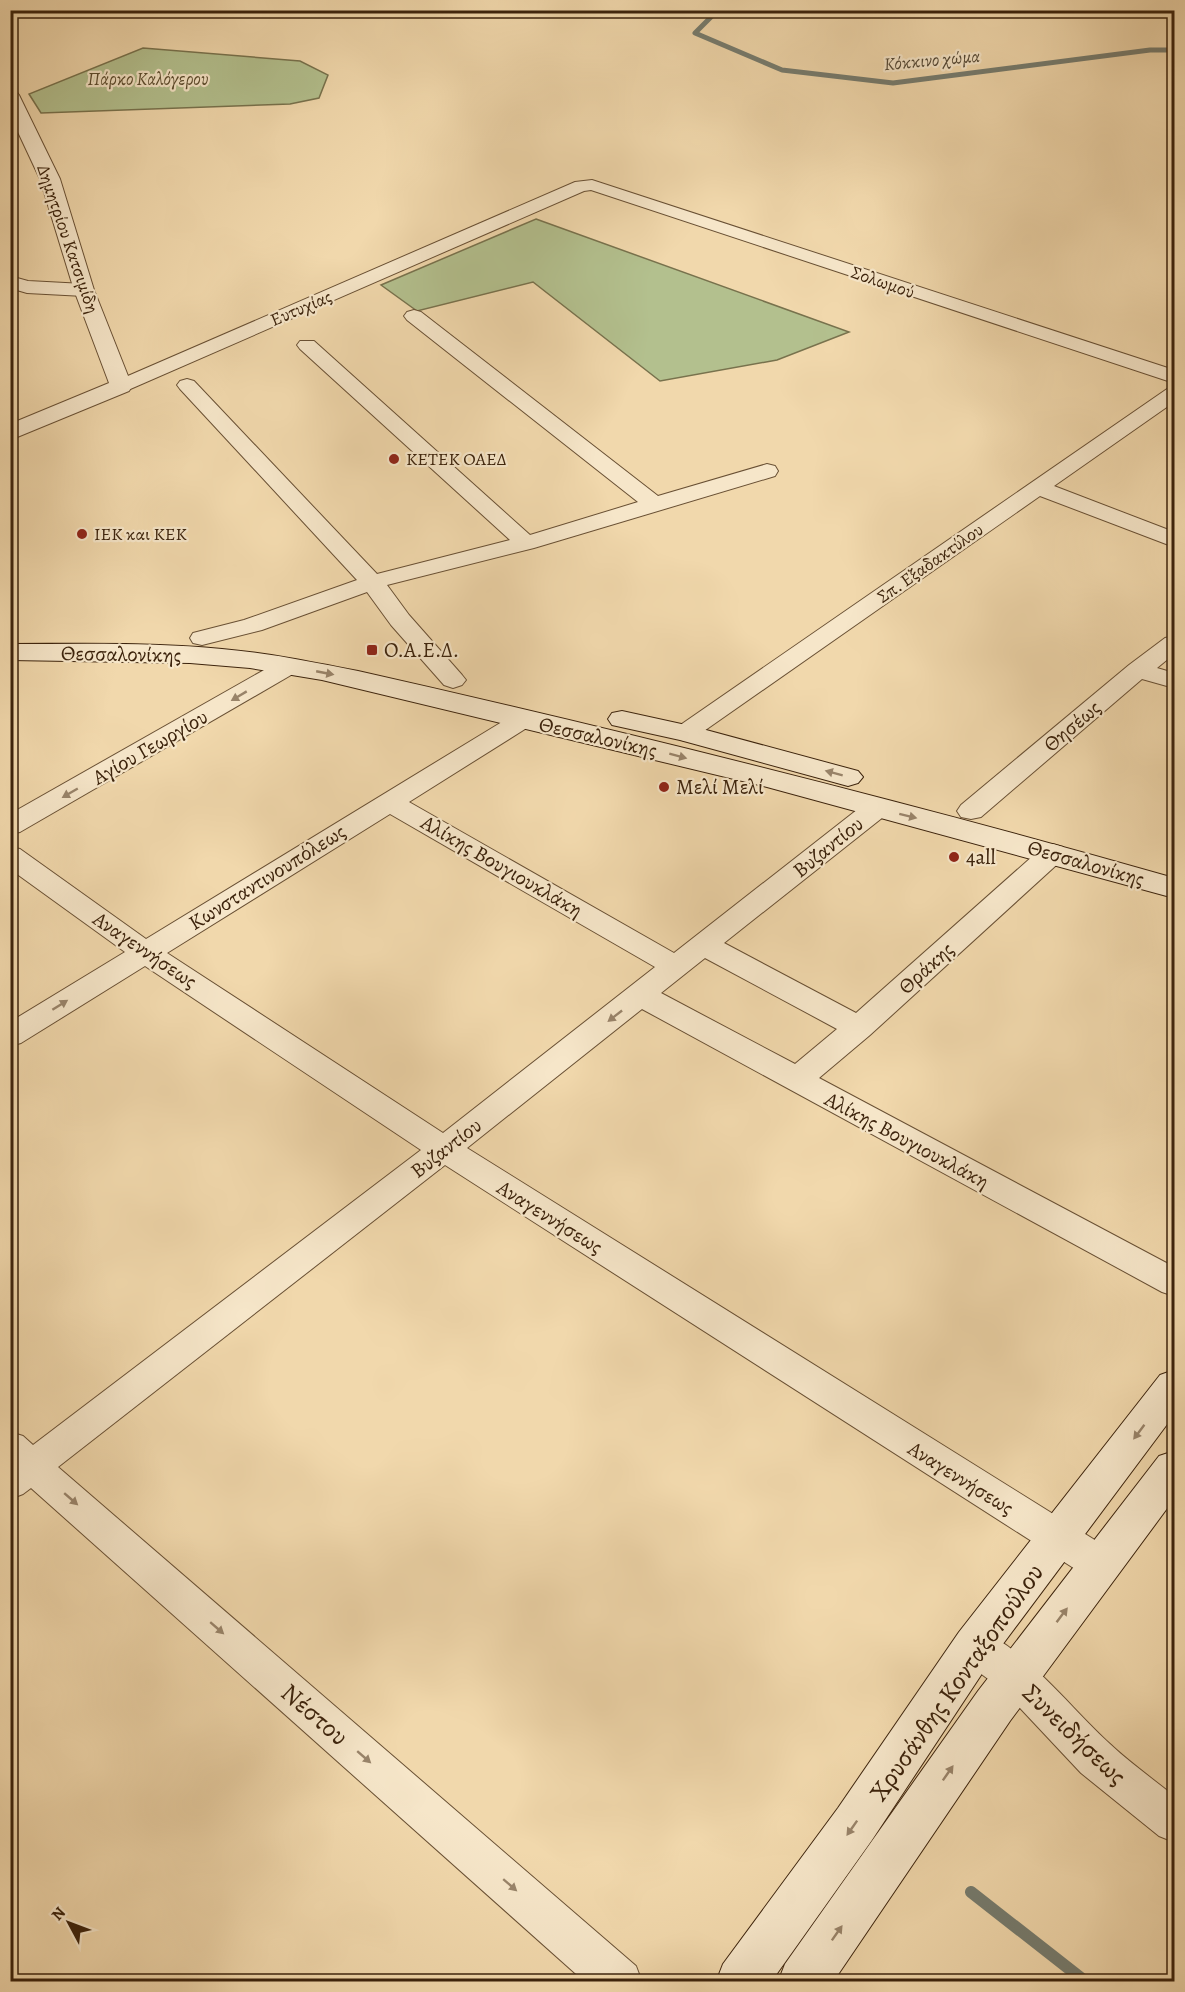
<svg xmlns="http://www.w3.org/2000/svg" width="1185" height="1992" viewBox="0 0 1185 1992" font-family="Alegreya,serif">
  <style>
    .green { fill: #b3c08e; stroke: #78724d; stroke-width: 1.5 }
    .lines { fill: none; stroke-linecap: round; stroke-linejoin: round }
    .stream-far1 { stroke: #767c6f; stroke-width: 5 }
    .stream { stroke: #767c6f; stroke-width: 12 }
    .minor-casing { stroke: #695034; stroke-width: 2 }
    .tertiary-casing { stroke: #695034; stroke-width: 2 }
    .secondary-casing { stroke: #3c230c; stroke-width: 2 }
    .minor { fill: #f6e6c9; fill-rule: evenodd }
    .tertiary { fill: #f6e6c9; fill-rule: evenodd }
    .secondary { fill: #f6e6c9; fill-rule: evenodd }
    .oneway { fill: #99846a }
    .poi-dot { fill: #8f2418; stroke: #f6e6c9; stroke-width: 2 }
    .labels { text-anchor: middle; stroke-width: 4.5; stroke-linejoin: round; paint-order: stroke }
    .far-water-label { font-size: 18px; font-style: italic; fill: #544835; stroke: #f6e6c9 }
    .far-park-label { font-size: 18px; font-style: italic; fill: #5a4a2c; stroke: #f6e6c9 }
    .far-street-label { font-size: 18px; fill: #3c230c; stroke: #f6e6c9 }
    .far-poi-label { font-size: 18px; fill: #3c230c; stroke: #f6e6c9; text-anchor: start }
    .poi-label { font-size: 21px; fill: #3c230c; stroke: #f6e6c9; text-anchor: start }
    .street-label { font-size: 21px; fill: #3c230c; stroke: #f6e6c9 }
    .near-street-label { font-size: 26px; fill: #3c230c; stroke: #f6e6c9 }
  </style>
  <rect width="100%" height="100%" fill="#f1d8ac"/>
  <filter id="stains"><feTurbulence type="fractalNoise" baseFrequency=".00333" numOctaves="4"/><feColorMatrix values="0 0 0 0 .2 0 0 0 0 .09 0 0 0 0 .02 0 0 0 .5 -.17"/></filter>
  <radialGradient id="worn" r=".72"><stop offset=".6" stop-color="#630" stop-opacity="0"/><stop offset="1" stop-color="#630" stop-opacity=".3"/></radialGradient>
  <!-- green -->
  <g class="green">
    <path d="M 143,48 L 300,61 L 328,75 L 319,98 L 290,104 L 41,113 L 29,94 Z"/>
    <path d="M 536,219 L 849,332 L 777,360 L 660,381 L 533,282 L 417,311 L 381,285 Z"/>
  </g>
  <g class="lines">
    <!-- stream-far1 -->
    <path class="stream-far1" d="M 718,10 L 695,33 L 782,70 L 893,83 L 1150,50 L 1174,50"/>
    <!-- stream -->
    <path class="stream" d="M 971,1892 L 1086,1982"/>
    <defs>
      <g id="minor">
        <path d="M 592,180 L 1174,370 L 1174,383 L 591,190 L 584,191 L 128,390 L 121,392 L 114,390 L 111,386 L 114,382 L 575,182 Z"/>
        <path d="M 10,276 L 28,281 L 84,284 L 91,286 L 94,290 L 91,294 L 84,296 L 27,293 L 10,288 Z"/>
        <path d="M 414,310 L 421,312 L 658,496 L 767,464 L 775,466 L 778,471 L 775,476 L 534,548 L 387,585 L 409,615 L 462,675 L 466,680 L 462,685 L 453,688 L 444,685 L 391,625 L 367,592 L 262,630 L 202,645 L 193,643 L 190,638 L 193,633 L 244,620 L 357,580 L 180,389 L 177,385 L 180,381 L 187,379 L 194,381 L 377,574 L 510,540 L 300,349 L 297,345 L 300,341 L 314,341 L 530,535 L 638,502 L 407,320 L 404,316 L 407,312 Z"/>
        <path d="M 1174,387 L 1174,402 L 1054,486 L 1174,532 L 1174,547 L 1040,496 L 694,738 L 685,741 L 676,738 L 672,733 L 676,728 L 1167,389 Z"/>
        <path d="M 1174,636 L 1174,654 L 1157,668 L 1174,673 L 1174,688 L 1142,679 L 981,817 L 971,819 L 961,817 L 957,811 L 961,805 L 1129,665 L 1165,638 Z"/>
        <path d="M 289,659 L 298,661 L 301,666 L 298,671 L 20,832 L 10,834 L 10,814 L 280,661 Z"/>
        <path d="M 524,711 L 533,714 L 537,719 L 533,724 L 409,802 L 674,953 L 867,802 L 877,800 L 887,802 L 891,808 L 887,814 L 724,943 L 856,1013 L 1043,847 L 1053,844 L 1063,847 L 1067,853 L 1063,859 L 870,1035 L 819,1078 L 1174,1267 L 1174,1296 L 1162,1292 L 642,1009 L 467,1148 L 1114,1552 L 1119,1564 L 1114,1576 L 1100,1581 L 1086,1576 L 445,1165 L 58,1467 L 636,1966 L 642,1982 L 585,1982 L 31,1488 L 23,1494 L 10,1499 L 10,1432 L 23,1436 L 33,1445 L 421,1150 L 145,966 L 21,1043 L 10,1046 L 10,1022 L 125,952 L 10,869 L 10,847 L 20,849 L 146,939 L 515,714 ZM 390,814 L 655,967 L 443,1133 L 167,953 ZM 705,958 L 837,1029 L 795,1064 L 661,993 Z"/>
        <path d="M 975,1628 C 1025,1647 1070,1708 1110,1744 C 1130,1763 1153,1779 1174,1796 L 1174,1842 L 1159,1836 L 1081,1773 L 1003,1690 L 961,1659 L 955,1646 L 961,1633 Z"/>
      </g>
      <path id="tertiary" d="M 10,90 L 16,91 L 19,95 L 60,179 L 94,290 L 132,386 L 129,391 L 10,440 L 10,424 L 109,383 L 74,290 L 40,179 L 10,115 Z"/>
      <g id="secondary">
        <path d="M 10,644 C 81,644 152,642 222,649 C 268,653 313,662 358,671 C 632,733 904,801 1174,878 L 1174,898 L 767,787 L 322,680 L 250,668 L 190,663 L 10,660 Z"/>
        <path d="M 622,711 L 695,727 L 858,771 L 863,777 L 858,783 L 848,786 L 680,740 L 612,725 L 608,719 L 612,713 Z"/>
        <path d="M 1174,1370 L 1174,1415 L 991,1660 L 872,1840 L 771,1982 L 716,1982 L 723,1964 L 838,1808 L 959,1632 L 1160,1375 Z"/>
        <path d="M 1174,1451 L 1174,1499 L 1010,1721 L 833,1982 L 778,1982 L 785,1964 L 978,1691 L 1159,1456 Z"/>
      </g>
    </defs>
    <!-- minor casing -->
    <use href="#minor" class="minor-casing"/>
    <!-- tertiary casing -->
    <use href="#tertiary" class="tertiary-casing"/>
    <!-- secondary casing -->
    <use href="#secondary" class="secondary-casing"/>
    <!-- minor -->
    <use href="#minor" class="minor"/>
    <!-- tertiary -->
    <use href="#tertiary" class="tertiary"/>
    <!-- secondary -->
    <use href="#secondary" class="secondary"/>
  </g>
  <!-- one-way arrows -->
  <defs><path id="oneway-solid" d="M-6-.8H1V-3.2L6.5 0L1 3.2V.8H-6Z" transform="scale(1.5)"/></defs>
  <g class="oneway">
    <use href="#oneway-solid" transform="translate(325 673) rotate(11)"/>
    <use href="#oneway-solid" transform="translate(239 696) rotate(149)"/>
    <use href="#oneway-solid" transform="translate(678 756) rotate(15)"/>
    <use href="#oneway-solid" transform="translate(834 773) rotate(-165)"/>
    <use href="#oneway-solid" transform="translate(70 793) rotate(150)"/>
    <use href="#oneway-solid" transform="translate(908 816) rotate(14)"/>
    <use href="#oneway-solid" transform="translate(60 1005) rotate(-32)"/>
    <use href="#oneway-solid" transform="translate(615 1016) rotate(142)"/>
    <use href="#oneway-solid" transform="translate(1139 1432) rotate(127)"/>
    <use href="#oneway-solid" transform="translate(71 1499) rotate(41)"/>
    <use href="#oneway-solid" transform="translate(1062 1615) rotate(-53)"/>
    <use href="#oneway-solid" transform="translate(217 1628) rotate(41)"/>
    <use href="#oneway-solid" transform="translate(364 1757) rotate(41)"/>
    <use href="#oneway-solid" transform="translate(948 1773) rotate(-55)"/>
    <use href="#oneway-solid" transform="translate(852 1828) rotate(125)"/>
    <use href="#oneway-solid" transform="translate(510 1885) rotate(41)"/>
    <use href="#oneway-solid" transform="translate(837 1933) rotate(-55)"/>
  </g>
  <!-- markers -->
  <g class="poi-dot">
    <circle cx="394" cy="459" r="6"/>
    <circle cx="82" cy="534" r="6"/>
    <rect x="366" y="644" width="12" height="12" rx="3"/>
    <circle cx="664" cy="787" r="6"/>
    <circle cx="954" cy="857" r="6"/>
  </g>
  <g class="labels">
    <!-- far-water labels -->
    <g class="far-water-label">
      <text transform="translate(932 60) rotate(-5)" y="6">Κόκκινο χώμα</text>
    </g>
    <!-- far-park labels -->
    <g class="far-park-label">
      <text x="148" y="85">Πάρκο Καλόγερου</text>
    </g>
    <!-- far-street labels -->
    <g class="far-street-label">
      <text transform="translate(68 239) rotate(71)" y="6">Δημητρίου Κατσιμίδη</text>
      <text transform="translate(883 282) rotate(19)" y="6">Σολωμού</text>
      <text transform="translate(301 308) rotate(-23)" y="6">Ευτυχίας</text>
      <text transform="translate(930 563) rotate(-35)" y="6">Σπ. Εξαδακτύλου</text>
    </g>
    <!-- far-poi labels -->
    <g class="far-poi-label">
      <text x="406" y="465">ΚΕΤΕΚ ΟΑΕΔ</text>
      <text x="94" y="540">ΙΕΚ και ΚΕΚ</text>
    </g>
    <!-- poi labels -->
    <g class="poi-label">
      <text x="384" y="657">Ο.Α.Ε.Δ.</text>
      <text x="676" y="794">Μελί Μελί</text>
      <text x="966" y="864">4all</text>
    </g>
    <!-- street labels -->
    <g class="street-label">
      <text transform="translate(121 654) rotate(1)" y="7">Θεσσαλονίκης</text>
      <text transform="translate(1072 726) rotate(-40)" y="7">Θησέως</text>
      <text transform="translate(598 737) rotate(13)" y="7">Θεσσαλονίκης</text>
      <text transform="translate(150 747) rotate(-30)" y="7">Αγίου Γεωργίου</text>
      <text transform="translate(828 847) rotate(-39)" y="7">Βυζαντίου</text>
      <text transform="translate(1086 863) rotate(16)" y="7">Θεσσαλονίκης</text>
      <text transform="translate(502 866) rotate(30)" y="7">Αλίκης Βουγιουκλάκη</text>
      <text transform="translate(267 877) rotate(-32)" y="7">Κωνσταντινουπόλεως</text>
      <text transform="translate(145 950) rotate(34)" y="7">Αναγεννήσεως</text>
      <text transform="translate(926 968) rotate(-42)" y="7">Θράκης</text>
      <text transform="translate(907 1140) rotate(28)" y="7">Αλίκης Βουγιουκλάκη</text>
      <text transform="translate(446 1148) rotate(-38)" y="7">Βυζαντίου</text>
      <text transform="translate(550 1217) rotate(32)" y="7">Αναγεννήσεως</text>
      <text transform="translate(961 1478) rotate(32)" y="7">Αναγεννήσεως</text>
    </g>
    <!-- near-street labels -->
    <g class="near-street-label">
      <text transform="translate(956 1682) rotate(-55)" y="9">Χρυσάνθης Κονταξοπούλου</text>
      <text transform="translate(315 1714) rotate(41)" y="9">Νέστου</text>
      <text transform="translate(1075 1734) rotate(44)" y="9">Συνειδήσεως</text>
    </g>
  </g>
  <!-- margin -->
  <rect width="1185" height="1992" fill="none" stroke="#f1d8ac" stroke-width="36"/>
  <rect x="12" y="12" width="1161" height="1968" fill="none" stroke="#3c230c" stroke-width="3"/>
  <rect x="18" y="18" width="1149" height="1956" fill="none" stroke="#3c230c" stroke-width="1.5"/>
  <!-- north arrow -->
  <g transform="translate(69 1923) rotate(311)" stroke="#f6e6c9" stroke-width="4.5" paint-order="stroke">
  <path d="M0-4.5L10 22L0 15L-10 22Z" fill="#3c230c"/>
  <text y="-9" font-size="16" font-weight="bold" text-anchor="middle" fill="#3c230c">N</text>
  </g>
  <rect width="100%" height="100%" filter="url(#stains)"/>
  <rect width="100%" height="100%" fill="url(#worn)"/>
</svg>
